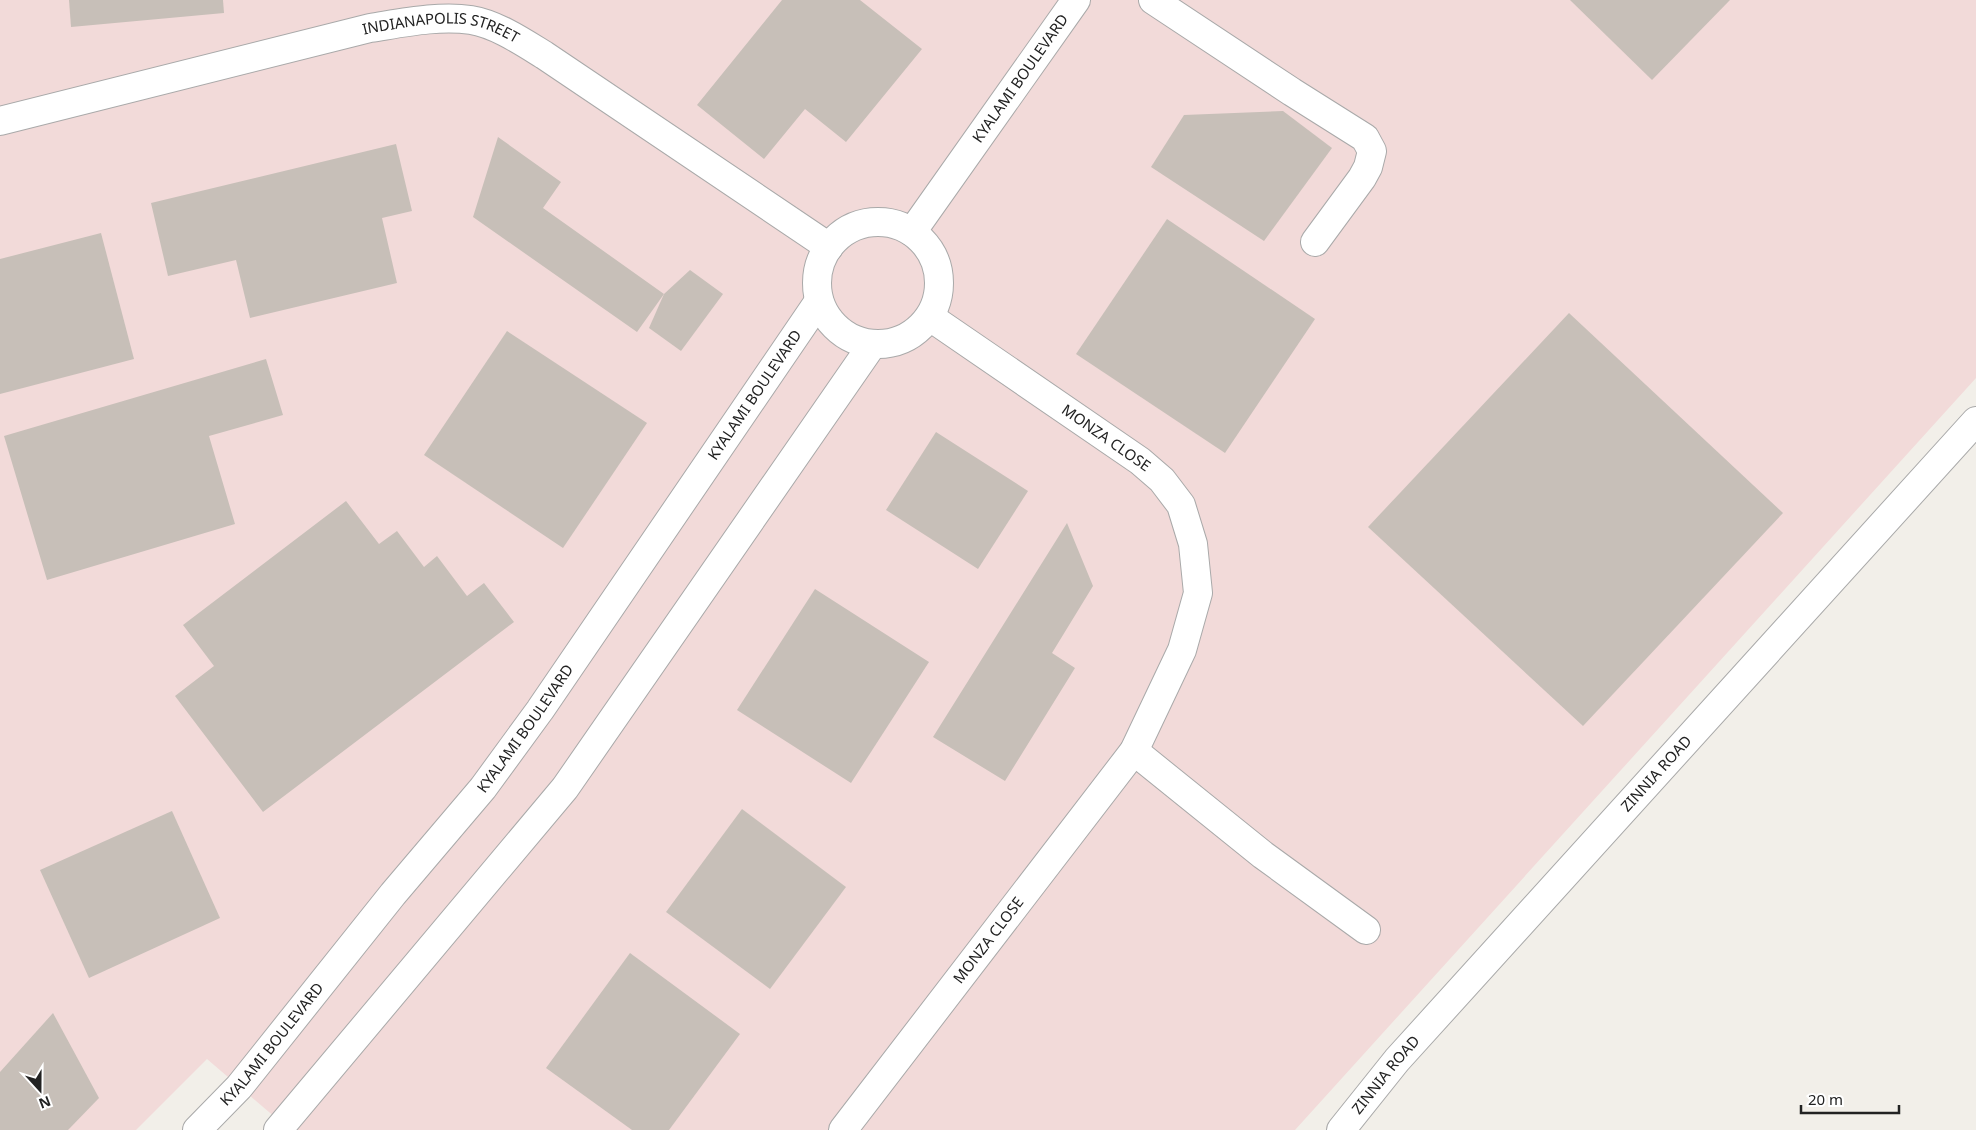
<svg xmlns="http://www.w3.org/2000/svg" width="1976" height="1130" viewBox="0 0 1976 1130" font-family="'Noto Sans',sans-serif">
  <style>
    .commercial { fill: #f2dad9 }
    .building { fill: #c7bfb8 }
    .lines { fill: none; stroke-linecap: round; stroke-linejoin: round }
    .minor-casing { stroke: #a9a9a9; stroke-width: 30 }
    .minor { stroke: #fff; stroke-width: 28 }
    .labels { text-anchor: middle; stroke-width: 4; stroke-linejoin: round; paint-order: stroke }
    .street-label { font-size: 15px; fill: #222; stroke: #fff }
  </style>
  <rect width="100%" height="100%" fill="#f2efe9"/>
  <!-- commercial -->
  <path class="commercial" d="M 0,0 L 1976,0 L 1976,378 L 1295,1130 L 290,1130 L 207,1059 L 136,1130 L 0,1130 Z"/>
  <!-- building -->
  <g class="building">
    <path d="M 69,0 L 223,0 L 224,13 L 71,27 Z"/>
    <path d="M 782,0 L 860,0 L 922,49 L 846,142 L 805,109 L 764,159 L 697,105 Z"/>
    <path d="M 1570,0 L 1730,0 L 1652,80 Z"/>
    <path d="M 1283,111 L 1332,148 L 1264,241 L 1151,167 L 1184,115 Z"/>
    <path d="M 498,137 L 561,182 L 543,208 L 664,294 L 637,332 L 473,217 Z"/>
    <path d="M 396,144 L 412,211 L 382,218 L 397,283 L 250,318 L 236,260 L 168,276 L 151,203 Z"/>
    <path d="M 1167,219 L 1315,319 L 1225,453 L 1076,354 Z"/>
    <path d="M 101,233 L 134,359 L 0,394 L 0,259 Z"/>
    <path d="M 690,270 L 723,294 L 681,351 L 649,328 L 664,294 Z"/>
    <path d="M 1569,313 L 1783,513 L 1583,726 L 1368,527 Z"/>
    <path d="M 507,331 L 647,423 L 563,548 L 424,455 Z"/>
    <path d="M 266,359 L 283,415 L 209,436 L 235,524 L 47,580 L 4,436 Z"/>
    <path d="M 936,432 L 1028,491 L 978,569 L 886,510 Z"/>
    <path d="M 346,501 L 379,544 L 397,531 L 424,567 L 437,556 L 467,596 L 484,583 L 514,622 L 263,812 L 175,696 L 214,666 L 183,625 Z"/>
    <path d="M 1067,523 L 1093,586 L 1052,653 L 1075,668 L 1005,781 L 933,737 Z"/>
    <path d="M 815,589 L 929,662 L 851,783 L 737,710 Z"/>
    <path d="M 742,809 L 846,887 L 770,989 L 666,912 Z"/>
    <path d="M 172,811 L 220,918 L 89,978 L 40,870 Z"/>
    <path d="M 630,953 L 740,1034 L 669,1130 L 632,1130 L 546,1068 Z"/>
    <path d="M 53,1013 L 99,1098 L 68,1130 L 0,1130 L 0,1072 Z"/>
  </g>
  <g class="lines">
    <defs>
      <g id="minor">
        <path d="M 1153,0 L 1292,92 L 1365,138 L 1372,151 L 1368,167 L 1362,178 L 1315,242"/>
        <path id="s1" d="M 0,121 L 370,28 C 402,23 439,15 471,20 C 496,24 523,42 544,55 L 829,247"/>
        <circle cx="878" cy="283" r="61"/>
        <path id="s2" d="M 912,232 L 1076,0"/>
        <path d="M 1134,751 L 1263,855 L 1366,930"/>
        <path id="s3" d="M 197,1130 L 239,1087 L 393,894 L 483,788 L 540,710 L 819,301"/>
        <path d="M 278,1130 L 565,788 L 872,345"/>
        <path id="s4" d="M 843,1130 L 1134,751 L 1182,650 L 1198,593 L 1193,544 L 1181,505 L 1162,480 L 1140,461 L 930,317"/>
        <path id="s5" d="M 1341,1130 L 1397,1060 L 1976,421"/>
      </g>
    </defs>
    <!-- minor casing -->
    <use href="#minor" class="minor-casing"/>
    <!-- minor -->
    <use href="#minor" class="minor"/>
  </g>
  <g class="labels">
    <!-- street labels -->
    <g class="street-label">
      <text dy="5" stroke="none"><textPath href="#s1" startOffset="454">INDIANAPOLIS STREET</textPath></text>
      <text dy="5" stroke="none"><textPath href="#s2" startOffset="188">KYALAMI BOULEVARD</textPath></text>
      <text dy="5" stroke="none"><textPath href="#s3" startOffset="924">KYALAMI BOULEVARD</textPath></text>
      <text transform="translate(1106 438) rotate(35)" y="5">MONZA CLOSE</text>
      <text dy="5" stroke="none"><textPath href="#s3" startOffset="519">KYALAMI BOULEVARD</textPath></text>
      <text dy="5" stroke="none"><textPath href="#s5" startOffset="476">ZINNIA ROAD</textPath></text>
      <text dy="5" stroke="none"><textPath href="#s4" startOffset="239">MONZA CLOSE</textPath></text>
      <text dy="5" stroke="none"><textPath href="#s3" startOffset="114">KYALAMI BOULEVARD</textPath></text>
      <text dy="5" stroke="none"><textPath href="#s5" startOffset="71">ZINNIA ROAD</textPath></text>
    </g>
  </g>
  <!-- north arrow -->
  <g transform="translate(40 1090) rotate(159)" stroke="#ffffff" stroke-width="4" paint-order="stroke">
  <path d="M0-4L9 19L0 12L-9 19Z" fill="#222222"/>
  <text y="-8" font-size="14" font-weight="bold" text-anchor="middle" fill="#222222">N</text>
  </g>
  <!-- scale -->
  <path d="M1801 1105v8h98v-8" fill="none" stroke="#222222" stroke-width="2.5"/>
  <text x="1808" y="1105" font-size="15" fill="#222222" stroke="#ffffff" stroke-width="4" paint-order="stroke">20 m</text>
</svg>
